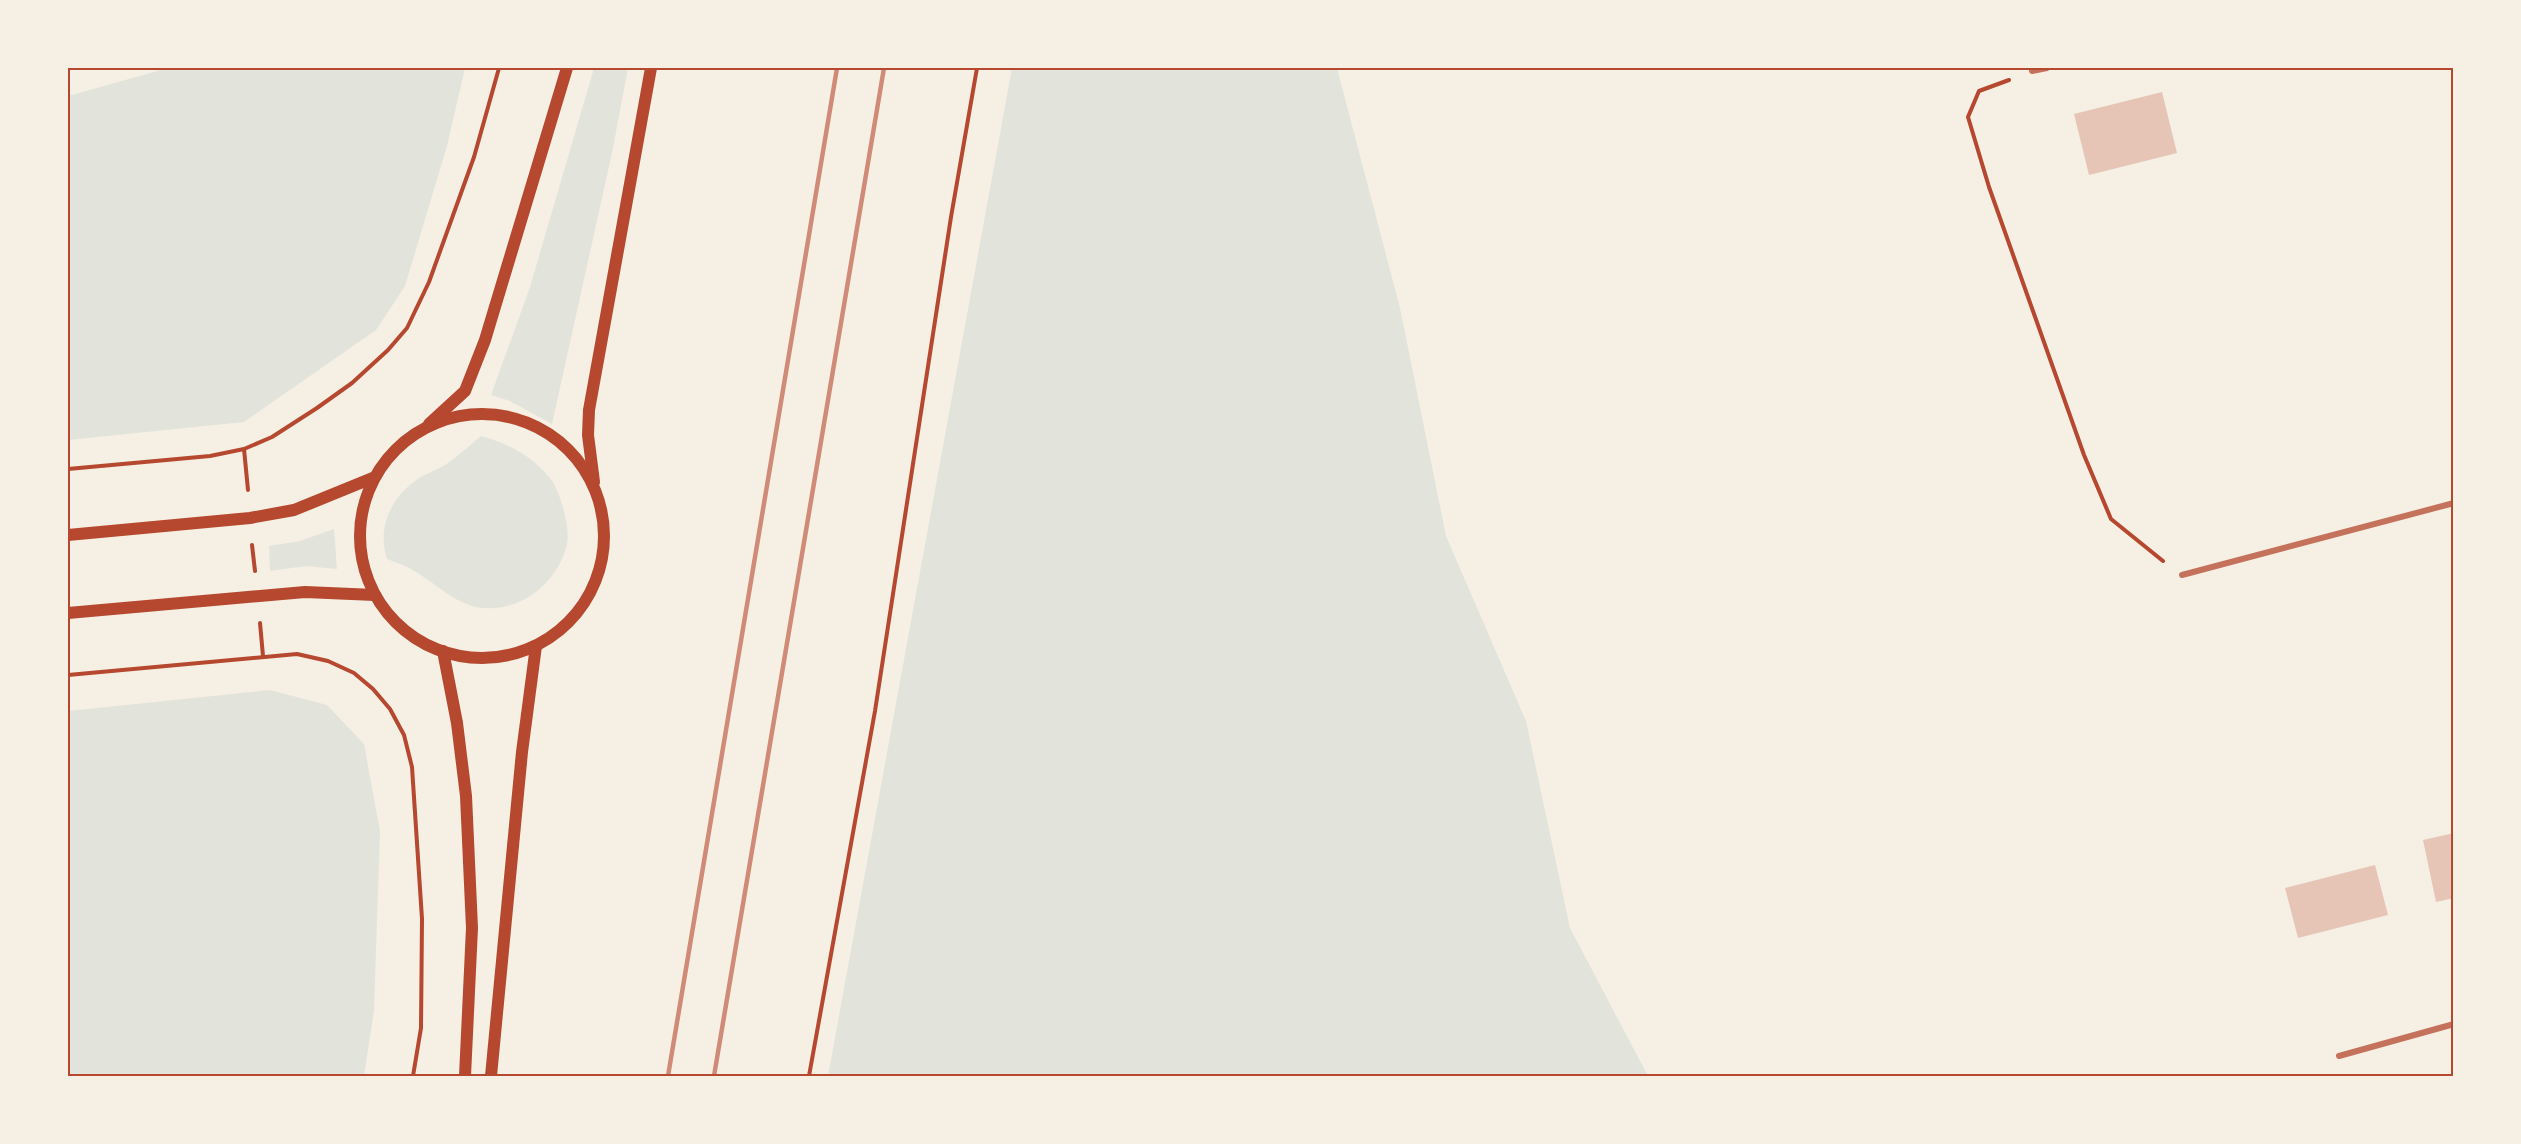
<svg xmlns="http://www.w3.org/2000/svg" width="2521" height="1144" viewBox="0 0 2521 1144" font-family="Karla,sans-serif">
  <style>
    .green { fill: #e2e4dc }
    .building { fill: #e6c5b7 }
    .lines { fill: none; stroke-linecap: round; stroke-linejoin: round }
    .path { stroke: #b5482f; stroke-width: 4 }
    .minor { stroke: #c5725c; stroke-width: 6 }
    .secondary { stroke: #b5482f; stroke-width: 12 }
    .rail { stroke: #cf8b77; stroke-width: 4.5 }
    .neatline { fill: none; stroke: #b5482f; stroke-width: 2 }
  </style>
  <rect width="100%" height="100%" fill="#f6efe4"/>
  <!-- green -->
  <g class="green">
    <path d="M 168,68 L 465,68 L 447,146 L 405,286 L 376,330 L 244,422 L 68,440 L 68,96 Z"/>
    <path d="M 594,68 L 628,68 L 612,153 L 552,424 L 510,401 L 491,395 L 530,287 Z"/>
    <path d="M 1012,68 L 1337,68 L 1400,308 L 1446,536 L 1526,721 L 1570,928 L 1648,1076 L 828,1076 Z"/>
    <path d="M 481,436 C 509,444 531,455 550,478 C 556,485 560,498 563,507 C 566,519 570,536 566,548 C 556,583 522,611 484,608 C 457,606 438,585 416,572 C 407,566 397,563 387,559 C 377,529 390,499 415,481 C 425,473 438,470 448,463 C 459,455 470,445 481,436 Z"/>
    <path d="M 334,529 L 337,569 L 306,566 L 270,571 L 269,546 L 300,541 Z"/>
    <path d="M 270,690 L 327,705 L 364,744 L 380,831 L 374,1011 L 364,1076 L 68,1076 L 68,711 Z"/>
  </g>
  <!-- building -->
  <g class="building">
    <path d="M 2162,92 L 2177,153 L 2089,175 L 2074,114 Z"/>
    <path d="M 2454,833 L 2454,898 L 2436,902 L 2423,840 Z"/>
    <path d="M 2375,865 L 2388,915 L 2298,938 L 2285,888 Z"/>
  </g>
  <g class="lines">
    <!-- path -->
    <g class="path">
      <path d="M 2009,80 L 1979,91 L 1968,117 L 1989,187 L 2084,455 L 2111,519 L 2163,561"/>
      <path d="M 244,449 L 248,490"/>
      <path d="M 68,469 L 210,456 L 244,449 L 272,437 L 317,408 L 352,383 L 388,350 L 407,328 L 429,282 L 474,157 L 499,68"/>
      <path d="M 252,545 L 255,571"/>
      <path d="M 260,623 L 263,656"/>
      <path d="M 68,675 L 297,654 L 328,661 L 354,673 L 373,689 L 390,709 L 404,735 L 412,767 L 422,919 L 421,1028 L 413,1076"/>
      <path d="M 809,1076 L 875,711 L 951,217 L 977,68"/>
    </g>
    <!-- minor -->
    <g class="minor">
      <path d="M 2032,71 L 2047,68"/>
      <path d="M 2182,575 L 2454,503"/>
      <path d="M 2339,1056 L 2454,1024"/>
    </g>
    <!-- secondary -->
    <g class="secondary">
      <circle cx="482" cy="536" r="122"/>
      <path d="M 429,424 L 465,391 L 485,340 L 567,68"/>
      <path d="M 594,482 L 588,435 L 589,410 L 651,68"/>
      <path d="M 68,535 L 250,518 L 294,510 L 375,477"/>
      <path d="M 68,613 L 305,592 L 375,595"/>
      <path d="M 443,651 L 457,723 L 466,796 L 472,928 L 465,1076"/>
      <path d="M 491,1076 L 522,752 L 536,646"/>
    </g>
    <!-- rail -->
    <g class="rail">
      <path d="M 668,1076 L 837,68"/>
      <path d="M 714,1076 L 884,68"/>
    </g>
  </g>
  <!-- border -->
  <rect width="2521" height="1144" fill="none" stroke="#f6efe4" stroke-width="138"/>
  <rect x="69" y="69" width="2383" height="1006" class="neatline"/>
</svg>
